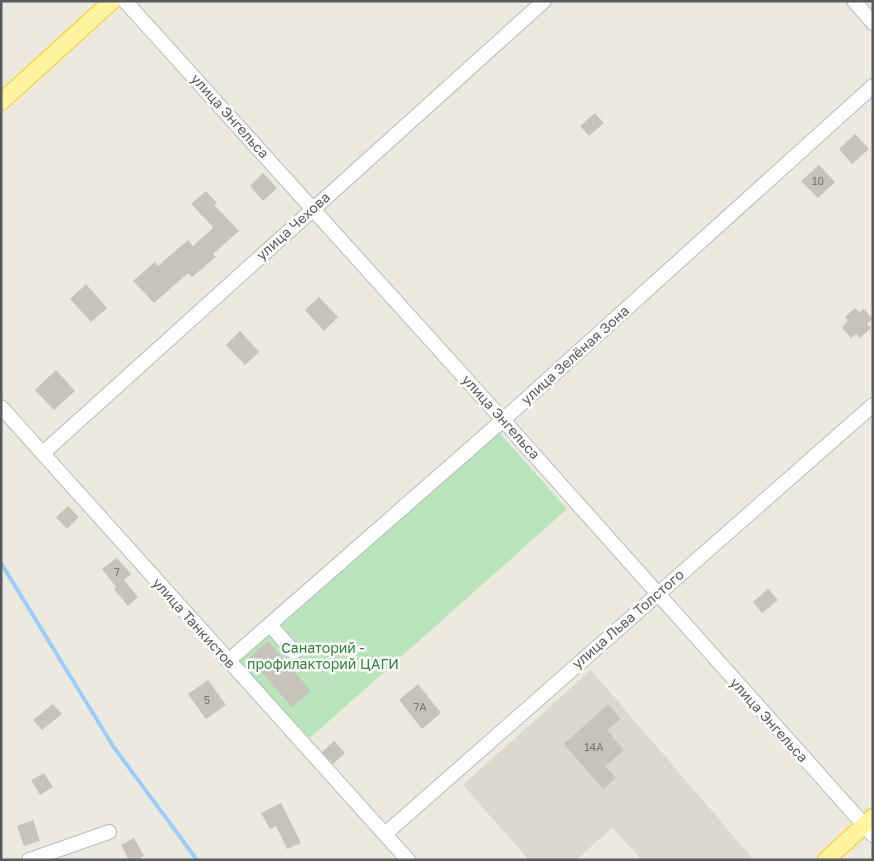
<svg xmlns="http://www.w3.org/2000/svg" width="874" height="861" viewBox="0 0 874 861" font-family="'Golos Text',sans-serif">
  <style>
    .education { fill: #dbd9cd }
    .green { fill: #b8e6ba }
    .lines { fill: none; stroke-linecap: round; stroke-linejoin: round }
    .stream { stroke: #9bceff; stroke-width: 4 }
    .building { fill: #c7c3bb }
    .minor-casing { stroke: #b6b9bf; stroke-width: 16 }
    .major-casing { stroke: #fad249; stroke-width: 19 }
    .minor { stroke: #fff; stroke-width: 14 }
    .major { stroke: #fff5a0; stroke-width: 16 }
    .labels { text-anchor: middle; stroke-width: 5; stroke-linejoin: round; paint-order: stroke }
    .number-label { font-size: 11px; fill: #737578 }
    .street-label { font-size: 14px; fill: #575b61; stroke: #fff }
    .park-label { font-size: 14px; fill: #2e8236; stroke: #fff }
  </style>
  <rect width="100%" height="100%" fill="#eceade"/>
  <!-- education -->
  <path class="education" d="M 591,670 L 754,860 L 642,860 L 612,828 L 576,860 L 529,860 L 463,785 Z"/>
  <!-- green -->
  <path class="green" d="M 499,432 L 567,509 L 310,738 L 237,662 Z"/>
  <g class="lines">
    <!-- stream -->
    <path class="stream" d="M 1,563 L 113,746 L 197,860"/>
  </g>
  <!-- building -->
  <g class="building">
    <path d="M 595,113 L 604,123 L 589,136 L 580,126 Z"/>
    <path d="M 855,134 L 869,149 L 852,164 L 839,149 Z"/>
    <path d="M 819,165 L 835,182 L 818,198 L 801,181 Z"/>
    <path d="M 263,173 L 277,188 L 263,201 L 250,186 Z"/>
    <path d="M 206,191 L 217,203 L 214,205 L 239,231 L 213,254 L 216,257 L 192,277 L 188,273 L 154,303 L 133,281 L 155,262 L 158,266 L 188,240 L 193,246 L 212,229 L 213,227 L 191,204 Z"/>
    <path d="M 86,284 L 107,308 L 91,322 L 70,299 Z"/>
    <path d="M 319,297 L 338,317 L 324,331 L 305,310 Z"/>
    <path d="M 855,308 L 859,312 L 864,309 L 873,319 L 867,324 L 871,328 L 860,338 L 856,334 L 851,338 L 842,328 L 848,320 L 845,317 Z"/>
    <path d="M 240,331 L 259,352 L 245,365 L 226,345 Z"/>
    <path d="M 56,370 L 75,391 L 54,410 L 35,390 Z"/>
    <path d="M 68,506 L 79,517 L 67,529 L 56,517 Z"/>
    <path d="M 117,558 L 131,574 L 124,580 L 138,597 L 128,606 L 114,589 L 116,587 L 102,569 Z"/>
    <path d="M 768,589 L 778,600 L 762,613 L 753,602 Z"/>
    <path d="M 268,641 L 311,691 L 292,707 L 249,658 Z"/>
    <path d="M 208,680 L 226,705 L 206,719 L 188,694 Z"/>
    <path d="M 418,684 L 441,713 L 422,729 L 399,700 Z"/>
    <path d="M 53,704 L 62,714 L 42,730 L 33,720 Z"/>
    <path d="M 608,704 L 621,719 L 607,730 L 624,750 L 605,766 L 616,778 L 603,789 L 564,744 Z"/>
    <path d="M 334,741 L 345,753 L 333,764 L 322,752 Z"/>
    <path d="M 44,773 L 53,787 L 40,795 L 31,780 Z"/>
    <path d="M 281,803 L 301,843 L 287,849 L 276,826 L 270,829 L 261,813 Z"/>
    <path d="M 33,820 L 40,841 L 24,846 L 17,826 Z"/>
    <path d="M 134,838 L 144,856 L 137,860 L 129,860 L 121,845 Z"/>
  </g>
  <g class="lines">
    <defs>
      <g id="minor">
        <path d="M 125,1 L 503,420 L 873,835"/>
        <path d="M 854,1 L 873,23"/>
        <path d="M 1,407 L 408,860"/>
        <path d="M 43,453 L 544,1"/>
        <path d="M 270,625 L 294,652"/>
        <path d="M 228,661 L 503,420 L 873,86"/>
        <path d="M 385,834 L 873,405"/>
        <path d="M 29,860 L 109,832"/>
      </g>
      <g id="major">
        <path d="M 1,102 L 112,1"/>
        <path d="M 826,860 L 873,817"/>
      </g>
    </defs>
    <!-- minor casing -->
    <use href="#minor" class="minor-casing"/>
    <!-- major casing -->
    <use href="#major" class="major-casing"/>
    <!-- minor -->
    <use href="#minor" class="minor"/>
    <!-- major -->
    <use href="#major" class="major"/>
  </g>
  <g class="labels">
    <!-- number labels -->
    <g class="number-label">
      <text x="818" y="185">10</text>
      <text x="117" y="576">7</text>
      <text x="207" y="704">5</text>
      <text x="420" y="711">7А</text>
      <text x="594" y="751">14А</text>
    </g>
    <!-- street labels -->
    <g class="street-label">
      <text transform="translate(230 116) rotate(48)" y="5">улица Энгельса</text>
      <text transform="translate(293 226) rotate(-42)" y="5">улица Чехова</text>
      <text transform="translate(575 355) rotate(-42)" y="5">улица Зелёная Зона</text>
      <text transform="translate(501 417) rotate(48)" y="5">улица Энгельса</text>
      <text transform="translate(628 619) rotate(-41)" y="5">улица Льва Толстого</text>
      <text transform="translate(194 623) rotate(48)" y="5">улица Танкистов</text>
      <text transform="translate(769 720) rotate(48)" y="5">улица Энгельса</text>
    </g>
    <!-- park labels -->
    <g class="park-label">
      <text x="323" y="653">Санаторий -<tspan x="323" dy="16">профилакторий ЦАГИ</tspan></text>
    </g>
  </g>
  <!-- border -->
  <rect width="874" height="861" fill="none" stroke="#575b61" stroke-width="5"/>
</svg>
